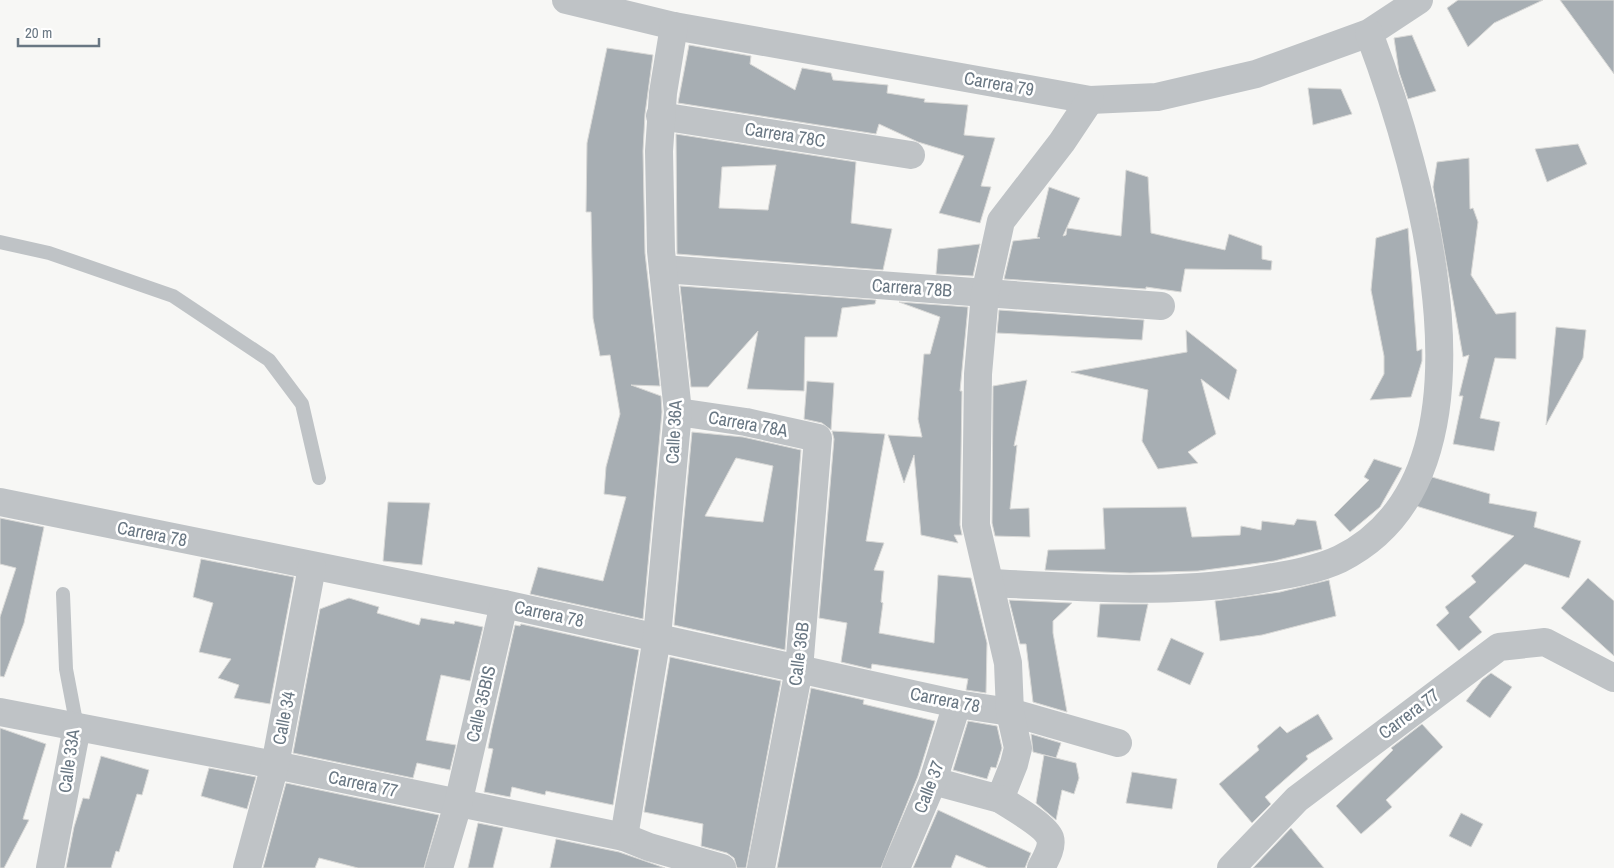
<svg xmlns="http://www.w3.org/2000/svg" width="1614" height="868" viewBox="0 0 1614 868" font-family="'Archivo Narrow',sans-serif">
  <style>
    .building { fill: #a7aeb3; stroke: #d9d9d7; fill-rule: evenodd }
    .lines { fill: none; stroke-linecap: round; stroke-linejoin: round }
    .service { stroke: #bfc3c6; stroke-width: 14 }
    .minor { stroke: #bfc3c6; stroke-width: 28 }
    .labels { text-anchor: middle; stroke-width: 5; stroke-linejoin: round; paint-order: stroke }
    .street-label { font-size: 18px; fill: #697783; stroke: #fff }
  </style>
  <rect width="100%" height="100%" fill="#f7f7f5"/>
  <!-- building -->
  <g class="building">
    <path d="M 1458,0 L 1543,0 L 1494,23 L 1468,47 L 1447,8 Z"/>
    <path d="M 1560,0 L 1614,0 L 1614,74 Z"/>
    <path d="M 1412,35 L 1436,91 L 1408,99 L 1399,72 L 1394,38 Z"/>
    <path d="M 689,45 L 751,56 L 750,64 L 795,90 L 802,68 L 831,73 L 833,80 L 888,85 L 887,93 L 925,99 L 924,102 L 968,105 L 964,135 L 995,138 L 981,186 L 991,187 L 980,223 L 939,213 L 964,156 L 918,142 L 879,124 L 876,134 L 678,103 Z"/>
    <path d="M 607,48 L 653,55 L 645,114 L 643,151 L 645,253 L 660,386 L 631,385 L 661,396 L 662,412 L 643,619 L 530,594 L 538,567 L 603,581 L 626,497 L 604,494 L 606,467 L 620,414 L 610,355 L 600,356 L 593,318 L 591,212 L 586,212 L 587,143 Z"/>
    <path d="M 1308,88 L 1341,89 L 1352,114 L 1313,125 Z"/>
    <path d="M 676,134 L 856,162 L 851,223 L 892,229 L 883,270 L 677,254 ZM 776,165 L 768,210 L 719,208 L 722,167 Z"/>
    <path d="M 1578,144 L 1587,164 L 1547,182 L 1535,149 Z"/>
    <path d="M 1469,158 L 1470,209 L 1473,208 L 1478,222 L 1471,275 L 1496,314 L 1516,312 L 1516,359 L 1495,358 L 1480,418 L 1500,422 L 1494,451 L 1453,444 L 1463,396 L 1459,396 L 1469,355 L 1463,357 L 1433,187 L 1437,162 Z"/>
    <path d="M 1126,170 L 1148,177 L 1151,233 L 1225,250 L 1229,234 L 1262,246 L 1262,259 L 1272,261 L 1271,270 L 1185,269 L 1181,292 L 1146,287 L 1146,289 L 1004,279 L 1013,241 L 1040,238 L 1037,237 L 1049,187 L 1080,198 L 1063,236 L 1066,235 L 1067,228 L 1121,236 Z"/>
    <path d="M 1408,228 L 1417,351 L 1422,349 L 1422,361 L 1411,397 L 1370,400 L 1384,374 L 1384,356 L 1371,290 L 1376,238 Z"/>
    <path d="M 980,244 L 973,276 L 936,274 L 938,249 Z"/>
    <path d="M 680,286 L 876,300 L 875,304 L 842,308 L 837,337 L 805,337 L 804,391 L 747,389 L 758,331 L 708,387 L 691,387 Z"/>
    <path d="M 899,302 L 968,307 L 960,391 L 962,391 L 960,525 L 962,535 L 954,535 L 958,543 L 921,535 L 914,455 L 904,483 L 888,435 L 922,437 L 918,419 L 924,354 L 930,354 L 940,317 Z"/>
    <path d="M 999,310 L 1144,320 L 1142,340 L 997,333 Z"/>
    <path d="M 1556,327 L 1586,330 L 1583,358 L 1546,425 Z"/>
    <path d="M 1186,330 L 1237,370 L 1229,400 L 1201,379 L 1216,434 L 1188,452 L 1198,463 L 1158,469 L 1142,441 L 1148,390 L 1071,372 L 1187,352 Z"/>
    <path d="M 1027,380 L 1014,446 L 1017,445 L 1010,509 L 1029,508 L 1030,537 L 995,536 L 992,523 L 993,386 Z"/>
    <path d="M 807,381 L 834,383 L 831,430 L 822,423 L 804,419 Z"/>
    <path d="M 832,431 L 885,434 L 866,541 L 884,543 L 874,570 L 884,571 L 881,602 L 883,603 L 879,633 L 934,643 L 938,575 L 971,578 L 987,643 L 986,693 L 966,690 L 968,679 L 872,664 L 871,669 L 841,662 L 847,623 L 819,618 L 834,439 Z"/>
    <path d="M 692,432 L 743,437 L 801,450 L 785,650 L 674,625 ZM 736,458 L 773,466 L 763,522 L 705,516 Z"/>
    <path d="M 1374,459 L 1402,468 L 1380,507 L 1350,532 L 1334,515 L 1369,480 L 1364,477 Z"/>
    <path d="M 1432,477 L 1490,494 L 1489,503 L 1537,512 L 1534,527 L 1581,541 L 1569,578 L 1525,564 L 1469,617 L 1482,632 L 1459,651 L 1436,625 L 1449,613 L 1445,607 L 1476,582 L 1471,576 L 1514,536 L 1416,506 Z"/>
    <path d="M 388,502 L 430,503 L 422,565 L 383,561 Z"/>
    <path d="M 1186,507 L 1192,537 L 1240,535 L 1241,526 L 1261,530 L 1262,521 L 1294,525 L 1297,519 L 1316,521 L 1322,549 L 1274,561 L 1198,571 L 1130,573 L 1045,570 L 1048,550 L 1105,549 L 1103,508 Z"/>
    <path d="M 0,518 L 44,527 L 24,623 L 4,677 L 0,676 L 0,617 L 16,568 L 0,564 Z"/>
    <path d="M 201,559 L 294,577 L 270,704 L 234,698 L 239,685 L 218,678 L 231,659 L 199,652 L 213,603 L 193,597 Z"/>
    <path d="M 1588,578 L 1614,601 L 1614,656 L 1561,608 Z"/>
    <path d="M 1329,580 L 1336,616 L 1262,635 L 1220,641 L 1215,601 L 1280,592 Z"/>
    <path d="M 349,598 L 379,607 L 377,613 L 419,625 L 421,618 L 454,624 L 455,621 L 483,627 L 470,681 L 441,675 L 426,740 L 456,745 L 450,770 L 417,763 L 413,778 L 293,753 L 320,609 Z"/>
    <path d="M 1009,600 L 1072,603 L 1053,621 L 1053,633 L 1067,712 L 1033,702 L 1026,644 L 1020,644 Z"/>
    <path d="M 1100,604 L 1148,604 L 1140,641 L 1097,637 Z"/>
    <path d="M 521,624 L 639,650 L 613,805 L 546,791 L 545,795 L 512,787 L 510,797 L 484,792 L 493,749 L 488,748 L 492,728 L 515,625 L 520,626 Z"/>
    <path d="M 1171,638 L 1204,653 L 1190,685 L 1157,670 Z"/>
    <path d="M 670,657 L 781,681 L 746,868 L 737,868 L 734,858 L 727,853 L 701,846 L 703,824 L 644,812 Z"/>
    <path d="M 1491,673 L 1512,687 L 1490,718 L 1466,701 L 1482,680 Z"/>
    <path d="M 811,688 L 864,700 L 863,704 L 935,721 L 918,776 L 881,868 L 777,868 Z"/>
    <path d="M 1318,714 L 1333,739 L 1306,756 L 1308,759 L 1265,797 L 1271,804 L 1252,823 L 1219,784 L 1259,750 L 1257,746 L 1280,726 L 1287,733 Z"/>
    <path d="M 968,721 L 997,726 L 1002,748 L 996,768 L 991,767 L 987,779 L 953,770 Z"/>
    <path d="M 1422,724 L 1443,747 L 1386,800 L 1392,807 L 1361,834 L 1336,806 L 1393,750 L 1391,748 Z"/>
    <path d="M 0,728 L 46,744 L 23,819 L 29,820 L 4,868 L 0,868 Z"/>
    <path d="M 1031,734 L 1061,743 L 1056,758 L 1033,752 Z"/>
    <path d="M 1044,755 L 1076,763 L 1079,778 L 1074,794 L 1062,790 L 1056,820 L 1036,803 Z"/>
    <path d="M 101,756 L 149,770 L 142,795 L 137,794 L 119,852 L 116,851 L 111,868 L 66,868 L 74,827 L 83,798 L 89,799 Z"/>
    <path d="M 209,768 L 256,777 L 247,809 L 201,796 Z"/>
    <path d="M 1132,772 L 1177,779 L 1172,809 L 1126,803 Z"/>
    <path d="M 286,783 L 439,815 L 424,868 L 358,868 L 319,858 L 315,868 L 263,868 Z"/>
    <path d="M 938,810 L 1031,853 L 1025,868 L 988,868 L 956,855 L 951,868 L 913,868 Z"/>
    <path d="M 1461,813 L 1483,824 L 1471,847 L 1449,836 Z"/>
    <path d="M 478,823 L 503,828 L 493,868 L 468,868 Z"/>
    <path d="M 1291,828 L 1324,868 L 1253,868 Z"/>
    <path d="M 556,839 L 619,852 L 665,868 L 550,868 Z"/>
  </g>
  <g class="lines">
    <!-- service -->
    <g class="service">
      <path d="M 0,242 L 49,253 L 173,296 L 269,360 L 302,404 L 319,478"/>
      <path d="M 63,594 L 66,669 L 77,727"/>
    </g>
    <!-- minor -->
    <g class="minor">
      <path d="M 566,0 L 674,26 L 1090,100 L 1157,97 L 1256,74 L 1369,33 L 1419,0"/>
      <path d="M 660,116 L 911,155"/>
      <path d="M 663,269 L 1161,306"/>
      <path d="M 678,412 L 746,422 L 818,438 L 799,669 L 761,868"/>
      <path d="M 0,502 L 504,604 L 957,704 L 1010,712 L 1118,743"/>
      <path d="M 990,583 C 1083,587 1176,596 1268,578 C 1291,574 1319,569 1340,559 C 1511,474 1420,169 1369,33"/>
      <path d="M 0,712 L 275,765 L 624,837 L 649,847 L 722,868"/>
      <path d="M 933,781 L 1000,799 L 1014,764 L 1018,748 L 1010,712 L 1008,663 L 976,525 L 978,374 L 985,294 L 1001,221 L 1062,142 L 1090,100"/>
      <path d="M 1000,799 C 1011,806 1046,826 1050,838 C 1053,847 1045,860 1041,868"/>
      <path d="M 624,837 L 657,637 L 678,412 L 661,251 L 659,151 L 663,93 L 674,26"/>
      <path d="M 50,868 L 77,727"/>
      <path d="M 247,868 L 275,765 L 312,567"/>
      <path d="M 439,868 L 458,804 L 504,604"/>
      <path d="M 896,868 L 933,781 L 957,704"/>
      <path d="M 1231,868 L 1297,799 L 1499,647 L 1545,642 L 1614,678"/>
    </g>
  </g>
  <g class="labels">
    <!-- street labels -->
    <g class="street-label">
      <text transform="translate(999 84) rotate(10)" y="6">Carrera 79</text>
      <text transform="translate(785 135) rotate(9)" y="6">Carrera 78C</text>
      <text transform="translate(912 288) rotate(4)" y="6">Carrera 78B</text>
      <text transform="translate(748 424) rotate(10)" y="6">Carrera 78A</text>
      <text transform="translate(674 432) rotate(-87)" y="6">Calle 36A</text>
      <text transform="translate(152 534) rotate(11)" y="6">Carrera 78</text>
      <text transform="translate(549 614) rotate(12)" y="6">Carrera 78</text>
      <text transform="translate(799 654) rotate(-83)" y="6">Calle 36B</text>
      <text transform="translate(945 700) rotate(11)" y="6">Carrera 78</text>
      <text transform="translate(481 704) rotate(-77)" y="6">Calle 35BIS</text>
      <text transform="translate(1409 714) rotate(-37)" y="6">Carrera 77</text>
      <text transform="translate(284 718) rotate(-79)" y="6">Calle 34</text>
      <text transform="translate(69 761) rotate(-82)" y="6">Calle 33A</text>
      <text transform="translate(363 784) rotate(12)" y="6">Carrera 77</text>
      <text transform="translate(929 787) rotate(-69)" y="6">Calle 37</text>
    </g>
  </g>
  <!-- scale -->
  <path d="M18 38v8h81v-8" fill="none" stroke="#697783" stroke-width="2.5"/>
  <text x="25" y="38" font-size="15" fill="#697783" stroke="#ffffff" stroke-width="4" paint-order="stroke">20 m</text>
</svg>
